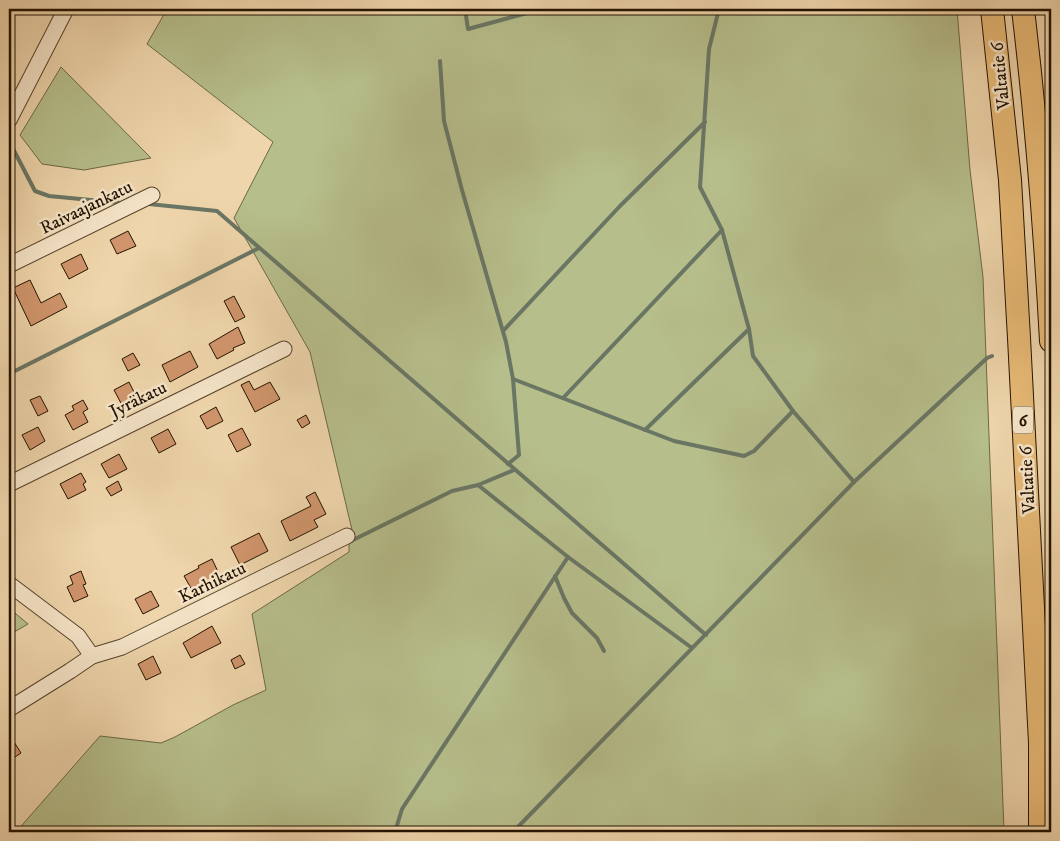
<svg xmlns="http://www.w3.org/2000/svg" width="1060" height="841" viewBox="0 0 1060 841" font-family="'IM FELL DW Pica',serif">
  <style>
    .green { fill: #b6be8b; stroke: #6c6846 }
    .lines { fill: none; stroke-linecap: round; stroke-linejoin: round }
    .stream { stroke: #6a7664; stroke-width: 4 }
    .building { fill: #d0956c; stroke: #231200 }
    .minor-casing { stroke: #56432b; stroke-width: 17 }
    .highway-casing { stroke: #231200; stroke-width: 24 }
    .minor { stroke: #f5e4c8; stroke-width: 15 }
    .highway { stroke: #e8ba76; stroke-width: 22 }
    .labels { text-anchor: middle; stroke-width: 5; stroke-linejoin: round; paint-order: stroke }
    .shield { fill: #f5e4c8; stroke: #62513c; stroke-width: 1 }
    .shield-label { font-size: 16px; font-weight: bold; fill: #231200 }
    .street-label { font-size: 18px; fill: #231200; stroke: #f5e4c8 }
  </style>
  <rect width="100%" height="100%" fill="#efd5ab"/>
  <filter id="stains"><feTurbulence type="fractalNoise" baseFrequency=".004" numOctaves="4"/><feColorMatrix values="0 0 0 0 .2 0 0 0 0 .09 0 0 0 0 .02 0 0 0 .5 -.17"/></filter>
  <radialGradient id="worn" r=".72"><stop offset=".6" stop-color="#630" stop-opacity="0"/><stop offset="1" stop-color="#630" stop-opacity=".3"/></radialGradient>
  <!-- green -->
  <g class="green">
    <path d="M 167,9 L 957,9 L 970,170 L 983,277 L 1004,832 L 16,832 L 100,736 L 161,743 L 175,737 L 233,705 L 266,690 L 252,614 L 349,552 L 349,536 L 352,530 L 310,352 L 234,218 L 273,142 L 147,44 Z"/>
    <path d="M 61,67 L 151,158 L 84,170 L 42,164 L 20,135 Z"/>
    <path d="M 9,608 L 28,624 L 9,635 Z"/>
  </g>
  <g class="lines">
    <!-- stream -->
    <g class="stream">
      <path d="M 465,9 L 468,29 L 542,9"/>
      <path d="M 719,9 L 709,49 L 700,187 L 722,230 L 749,329 L 753,356 L 793,411 L 854,482"/>
      <path d="M 440,61 L 444,121 L 462,190 L 506,342 L 513,379 L 519,455 L 508,464"/>
      <path d="M 9,141 L 35,191 L 49,196 L 122,203"/>
      <path d="M 147,202 L 149,204 L 217,211 L 706,635"/>
      <path d="M 503,331 L 620,206 L 705,122"/>
      <path d="M 9,374 L 259,248"/>
      <path d="M 513,379 L 674,441 L 744,456 L 754,451 L 793,411"/>
      <path d="M 564,397 L 722,230"/>
      <path d="M 645,430 L 749,329"/>
      <path d="M 478,485 L 568,557 L 692,648"/>
      <path d="M 349,542 L 452,491 L 478,485 L 514,470"/>
      <path d="M 555,576 L 564,598 L 572,613 L 597,638 L 604,651"/>
      <path d="M 395,832 L 402,809 L 568,557"/>
      <path d="M 513,832 L 854,482 L 987,358 L 992,356"/>
    </g>
  </g>
  <!-- building -->
  <g class="building">
    <path d="M 128,231 L 136,246 L 117,254 L 110,240 Z"/>
    <path d="M 81,254 L 88,269 L 69,279 L 61,264 Z"/>
    <path d="M 30,280 L 41,303 L 60,293 L 67,307 L 31,326 L 13,288 Z"/>
    <path d="M 234,296 L 245,317 L 235,322 L 224,301 Z"/>
    <path d="M 238,327 L 245,343 L 233,348 L 234,350 L 217,359 L 209,344 Z"/>
    <path d="M 190,351 L 198,367 L 170,382 L 162,365 Z"/>
    <path d="M 133,353 L 140,365 L 128,371 L 122,359 Z"/>
    <path d="M 249,381 L 254,390 L 270,382 L 280,399 L 255,412 L 241,385 Z"/>
    <path d="M 129,382 L 137,398 L 122,405 L 114,390 Z"/>
    <path d="M 40,396 L 48,411 L 38,416 L 30,400 Z"/>
    <path d="M 83,400 L 88,409 L 83,412 L 88,422 L 73,430 L 65,415 L 74,410 L 72,406 Z"/>
    <path d="M 216,407 L 223,421 L 207,429 L 200,416 Z"/>
    <path d="M 306,415 L 310,423 L 302,428 L 297,420 Z"/>
    <path d="M 38,427 L 45,441 L 30,450 L 22,435 Z"/>
    <path d="M 242,428 L 251,445 L 237,452 L 228,435 Z"/>
    <path d="M 168,429 L 176,444 L 159,453 L 151,438 Z"/>
    <path d="M 119,454 L 127,469 L 109,478 L 101,464 Z"/>
    <path d="M 81,473 L 86,482 L 83,484 L 86,490 L 68,499 L 60,484 Z"/>
    <path d="M 118,481 L 122,490 L 111,496 L 106,488 Z"/>
    <path d="M 315,492 L 326,514 L 314,520 L 318,527 L 290,541 L 281,521 L 311,506 L 306,497 Z"/>
    <path d="M 259,533 L 268,551 L 240,565 L 231,547 Z"/>
    <path d="M 212,559 L 220,576 L 192,590 L 184,576 L 199,568 L 198,566 Z"/>
    <path d="M 81,571 L 86,584 L 83,585 L 88,596 L 74,602 L 67,587 L 73,584 L 70,576 Z"/>
    <path d="M 151,591 L 159,606 L 143,614 L 135,599 Z"/>
    <path d="M 212,626 L 221,643 L 191,658 L 183,643 Z"/>
    <path d="M 240,655 L 245,664 L 235,669 L 231,660 Z"/>
    <path d="M 153,656 L 161,673 L 146,680 L 138,664 Z"/>
    <path d="M 9,734 L 21,753 L 9,761 Z"/>
  </g>
  <g class="lines">
    <defs>
      <g id="minor">
        <path d="M 9,120 L 66,9"/>
        <path d="M 9,265 L 152,195"/>
        <path d="M 9,484 L 284,349"/>
        <path d="M 9,584 L 78,636 L 92,656"/>
        <path d="M 9,709 L 70,671 L 92,656 L 122,647 L 347,536"/>
      </g>
      <g id="highway">
        <path d="M 992,9 L 1010,180 L 1019,338 L 1040,743 L 1040,832"/>
        <path d="M 1023,9 C 1036,119 1045,230 1051,341"/>
      </g>
    </defs>
    <!-- minor casing -->
    <use href="#minor" class="minor-casing"/>
    <!-- highway casing -->
    <use href="#highway" class="highway-casing"/>
    <!-- minor -->
    <use href="#minor" class="minor"/>
    <!-- highway -->
    <use href="#highway" class="highway"/>
  </g>
  <g class="labels">
    <!-- shield labels -->
    <rect class="shield" x="1013" y="406.5" width="20" height="27" rx="4"/>
    <g class="shield-label">
      <text x="1023" y="426">6</text>
    </g>
    <!-- street labels -->
    <g class="street-label">
      <text transform="translate(1000 76) rotate(-96)" y="6">Valtatie 6</text>
      <text transform="translate(86 207) rotate(-26)" y="6">Raivaajankatu</text>
      <text transform="translate(138 399) rotate(-26)" y="6">Jyräkatu</text>
      <text transform="translate(1027 480) rotate(-93)" y="6">Valtatie 6</text>
      <text transform="translate(212 582) rotate(-26)" y="6">Karhikatu</text>
    </g>
  </g>
  <!-- margin -->
  <rect width="1060" height="841" fill="none" stroke="#efd5ab" stroke-width="30"/>
  <rect x="10" y="10" width="1040" height="821" fill="none" stroke="#231200" stroke-width="2.5"/>
  <rect x="15" y="15" width="1030" height="811" fill="none" stroke="#231200"/>
  <rect width="100%" height="100%" filter="url(#stains)"/>
  <rect width="100%" height="100%" fill="url(#worn)"/>
</svg>
